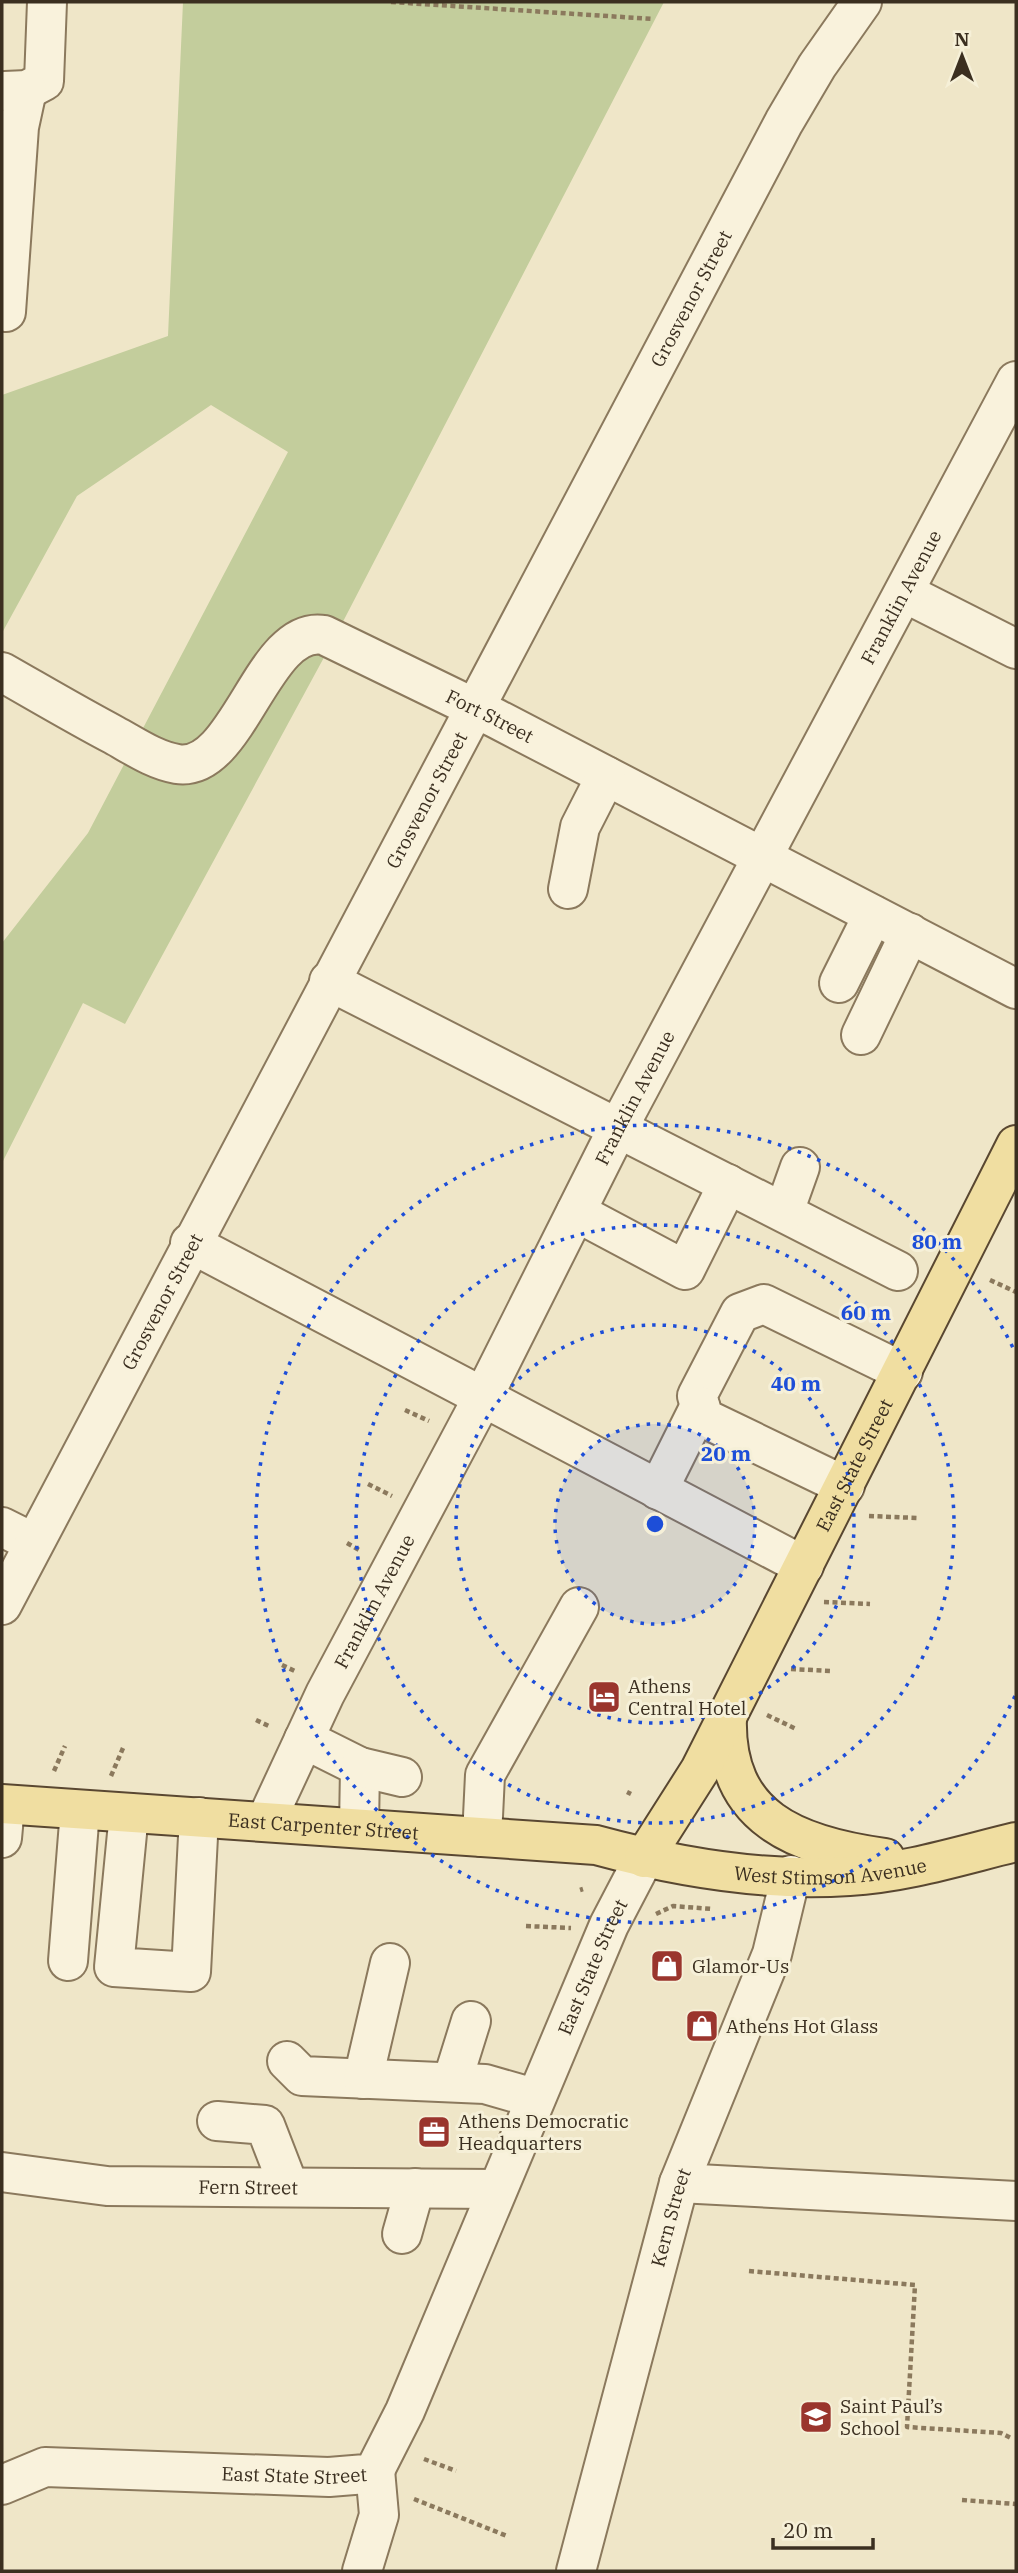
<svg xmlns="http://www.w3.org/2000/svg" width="1018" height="2573" viewBox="0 0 1018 2573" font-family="'IBM Plex Serif',serif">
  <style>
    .green { fill: #c3cd9c }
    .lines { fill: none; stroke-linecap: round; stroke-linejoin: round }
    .minor-casing { stroke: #8b795d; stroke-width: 42 }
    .major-casing { stroke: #594731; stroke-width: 42 }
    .path { stroke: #8b795d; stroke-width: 4.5; stroke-dasharray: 5 3.5; stroke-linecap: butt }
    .minor { stroke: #f9f2dc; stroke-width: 38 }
    .major { stroke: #f0dea1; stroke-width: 38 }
    .ring { fill: none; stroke: #1d4ed8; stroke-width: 3.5; stroke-dasharray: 3.5 7 }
    .labels { text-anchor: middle; stroke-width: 6; stroke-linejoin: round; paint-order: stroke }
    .street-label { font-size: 19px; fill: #3b2f20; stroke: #f6f0d8 }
    .poi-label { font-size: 19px; fill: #3b2f20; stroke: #f6f0d8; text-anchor: start }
    .centre { fill: #1d4ed8; stroke: #f6f0d8; stroke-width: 3.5 }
    .ring-label { font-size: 21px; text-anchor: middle; font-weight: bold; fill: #1d4ed8; stroke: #f6f0d8; stroke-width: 6; stroke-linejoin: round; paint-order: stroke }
  </style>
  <rect width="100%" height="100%" fill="#efe6c8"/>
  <!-- green -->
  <path class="green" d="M 183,2 L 664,2 L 334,639 L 125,1024 L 83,1003 L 2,1163 L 2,943 L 88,833 L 288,452 L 211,405 L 77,496 L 2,633 L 2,395 L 168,336 Z"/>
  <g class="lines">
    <defs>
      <g id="minor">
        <path d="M 5,91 L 27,90 L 44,81 L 47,2"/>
        <path d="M 6,312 L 19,127 L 27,90"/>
        <path d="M 905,593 L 1016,649"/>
        <path id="s1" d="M 2,672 C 39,693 76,715 114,735 C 134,746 154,760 177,764 C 239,774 262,624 324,635 L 495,718 L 1016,989"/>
        <path d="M 568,889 L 580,827 L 606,776"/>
        <path d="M 329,981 L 898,1271"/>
        <path d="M 839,983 L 873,915"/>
        <path d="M 861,1035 L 910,933"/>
        <path d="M 576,1212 L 685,1270 L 728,1184"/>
        <path d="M 784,1212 L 800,1167"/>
        <path d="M 190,1243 L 804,1566"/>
        <path d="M 845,1486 L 704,1418 L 697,1396 L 740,1313 L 764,1304 L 903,1372"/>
        <path d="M 658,1490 L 700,1406"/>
        <path d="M 2,1527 L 34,1543"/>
        <path id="s2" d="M 2,1605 L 784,122 L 817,66 L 862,2"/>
        <path d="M 304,1739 L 360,1767 L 359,1828"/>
        <path d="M 360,1767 L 402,1777"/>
        <path d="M 129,1813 L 114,1967 L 191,1972 L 199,1817"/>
        <path id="s3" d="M 266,1821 L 325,1694 L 482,1399 L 618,1128 L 1016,381"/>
        <path d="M 482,1837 L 485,1775 L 579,1607"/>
        <path d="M 2,1838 L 5,1805"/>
        <path d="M 68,1961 L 80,1810"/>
        <path d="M 287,2061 L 302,2076 L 485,2084 L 534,2098"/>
        <path d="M 363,2079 L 390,1963"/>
        <path d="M 452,2082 L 471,2021"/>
        <path d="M 217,2121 L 265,2125 L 289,2187"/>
        <path id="s4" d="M 2,2172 L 107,2186 L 496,2189"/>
        <path d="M 679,2183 L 1016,2201"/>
        <path d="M 402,2234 L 415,2188"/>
        <path id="s5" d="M 2,2485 L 45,2467 L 329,2477 L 366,2474 L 375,2470 L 405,2411 L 609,1925 L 644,1858"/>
        <path d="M 362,2571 L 379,2515 L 375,2470"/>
        <path id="s6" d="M 576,2571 L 679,2183 L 772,1954 L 791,1875"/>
      </g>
      <g id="major">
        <path d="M 727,1716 C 723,1819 797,1846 885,1858"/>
        <path id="s7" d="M 2,1804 L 596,1845 C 677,1867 765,1882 849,1876 C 906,1873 962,1855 1016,1842"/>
        <path id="s8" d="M 644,1858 L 700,1770 L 1016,1145"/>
      </g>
    </defs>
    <!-- minor casing -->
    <use href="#minor" class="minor-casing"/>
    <!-- major casing -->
    <use href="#major" class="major-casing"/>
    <!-- path -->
    <g class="path">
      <path d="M 391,2 L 653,19"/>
      <path d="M 990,1280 L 1016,1292"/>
      <path d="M 405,1410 L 429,1421"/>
      <path d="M 368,1484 L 392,1496"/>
      <path d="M 869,1516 L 918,1518"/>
      <path d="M 347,1543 L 361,1551"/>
      <path d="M 824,1602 L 870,1604"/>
      <path d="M 282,1665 L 297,1672"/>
      <path d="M 791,1669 L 831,1671"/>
      <path d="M 767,1715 L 796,1729"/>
      <path d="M 256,1720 L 271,1727"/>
      <path d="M 54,1771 L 65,1746"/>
      <path d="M 111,1776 L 123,1748"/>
      <path d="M 627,1792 L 631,1794"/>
      <path d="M 580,1890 L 583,1889"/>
      <path d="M 656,1914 L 673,1906 L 712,1909"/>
      <path d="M 526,1926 L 571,1928"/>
      <path d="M 749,2271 L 915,2285 L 907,2427 L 1001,2433 L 1011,2438"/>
      <path d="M 424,2459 L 456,2471"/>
      <path d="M 414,2499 L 507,2536"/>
      <path d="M 962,2500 L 1016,2504"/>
    </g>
    <!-- minor -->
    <use href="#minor" class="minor"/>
    <!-- major -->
    <use href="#major" class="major"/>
  </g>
  <!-- distance rings -->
  <circle cx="655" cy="1524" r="100" fill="#1d4ed8" fill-opacity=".12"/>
  <g class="ring">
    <circle cx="655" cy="1524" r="100"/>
    <circle cx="655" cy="1524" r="199"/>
    <circle cx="655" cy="1524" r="299"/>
    <path d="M1015 1696A399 399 0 1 1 1015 1352"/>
  </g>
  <!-- icons -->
  <defs>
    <symbol id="hotel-square" viewBox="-11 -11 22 22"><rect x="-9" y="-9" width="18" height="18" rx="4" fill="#9a352d" stroke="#f6f0d8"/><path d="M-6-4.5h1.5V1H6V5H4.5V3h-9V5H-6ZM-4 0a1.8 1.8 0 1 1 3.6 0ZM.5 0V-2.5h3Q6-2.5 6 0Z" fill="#fff"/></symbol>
    <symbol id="shop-square" viewBox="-11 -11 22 22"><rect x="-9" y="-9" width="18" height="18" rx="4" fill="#9a352d" stroke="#f6f0d8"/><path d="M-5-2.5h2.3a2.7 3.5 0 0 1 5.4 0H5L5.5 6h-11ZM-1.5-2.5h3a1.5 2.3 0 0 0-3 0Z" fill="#fff"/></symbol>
    <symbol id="office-square" viewBox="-11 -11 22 22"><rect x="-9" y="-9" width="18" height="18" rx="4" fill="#9a352d" stroke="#f6f0d8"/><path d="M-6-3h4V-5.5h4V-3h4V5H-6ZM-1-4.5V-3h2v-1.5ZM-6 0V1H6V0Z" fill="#fff"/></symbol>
    <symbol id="school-square" viewBox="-11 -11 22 22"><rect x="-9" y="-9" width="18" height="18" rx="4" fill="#9a352d" stroke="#f6f0d8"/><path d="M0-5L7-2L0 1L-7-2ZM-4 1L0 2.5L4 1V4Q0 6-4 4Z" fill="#fff"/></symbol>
  </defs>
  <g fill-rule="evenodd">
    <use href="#hotel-square" x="585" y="1678" width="38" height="38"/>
    <use href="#shop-square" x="648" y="1947" width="38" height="38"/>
    <use href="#shop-square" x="683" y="2007" width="38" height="38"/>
    <use href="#office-square" x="415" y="2113" width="38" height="38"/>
    <use href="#school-square" x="797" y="2398" width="38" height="38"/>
  </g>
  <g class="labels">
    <!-- street labels -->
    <g class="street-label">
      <text dy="7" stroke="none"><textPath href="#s2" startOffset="1477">Grosvenor Street</textPath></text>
      <text dy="7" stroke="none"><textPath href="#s3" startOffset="1379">Franklin Avenue</textPath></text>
      <text dy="7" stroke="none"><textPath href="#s1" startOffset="590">Fort Street</textPath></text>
      <text dy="7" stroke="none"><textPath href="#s2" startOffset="910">Grosvenor Street</textPath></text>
      <text dy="7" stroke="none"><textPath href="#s3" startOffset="812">Franklin Avenue</textPath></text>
      <text dy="7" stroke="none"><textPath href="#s2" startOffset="343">Grosvenor Street</textPath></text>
      <text dy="7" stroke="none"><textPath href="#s8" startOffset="446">East State Street</textPath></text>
      <text dy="7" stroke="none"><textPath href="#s3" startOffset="245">Franklin Avenue</textPath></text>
      <text dy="7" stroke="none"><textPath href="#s7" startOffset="322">East Carpenter Street</textPath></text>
      <text dy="7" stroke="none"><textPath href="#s7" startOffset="833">West Stimson Avenue</textPath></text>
      <text dy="7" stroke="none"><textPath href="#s5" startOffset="926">East State Street</textPath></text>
      <text dy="7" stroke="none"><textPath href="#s4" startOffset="247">Fern Street</textPath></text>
      <text dy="7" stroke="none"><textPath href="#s6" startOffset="366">Kern Street</textPath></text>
      <text dy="7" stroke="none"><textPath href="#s5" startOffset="296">East State Street</textPath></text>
    </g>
    <!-- poi labels -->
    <g class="poi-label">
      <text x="628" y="1693">Athens<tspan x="628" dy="22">Central Hotel</tspan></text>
      <text x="692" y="1973">Glamor-Us</text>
      <text x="726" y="2033">Athens Hot Glass</text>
      <text x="458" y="2128">Athens Democratic<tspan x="458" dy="22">Headquarters</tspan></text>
      <text x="840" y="2413">Saint Paul’s<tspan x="840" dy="22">School</tspan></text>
    </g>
  </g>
  <circle cx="655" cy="1524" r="10" class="centre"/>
  <g class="ring-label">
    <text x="937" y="1249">80 m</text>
    <text x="866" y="1320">60 m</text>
    <text x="796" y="1391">40 m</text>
    <text x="726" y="1461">20 m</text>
  </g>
  <!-- border -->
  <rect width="1018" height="2573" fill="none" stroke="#3b2f20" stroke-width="7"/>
  <!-- north arrow -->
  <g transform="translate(962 56)" stroke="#f6f0d8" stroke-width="5" paint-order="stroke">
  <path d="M0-5L12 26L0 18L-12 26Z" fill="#3b2f20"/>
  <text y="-10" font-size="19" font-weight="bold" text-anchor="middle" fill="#3b2f20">N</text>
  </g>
  <!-- scale -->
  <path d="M773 2538v10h100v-10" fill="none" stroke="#3b2f20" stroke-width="3.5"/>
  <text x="783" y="2538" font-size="21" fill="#3b2f20" stroke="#f6f0d8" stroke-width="5" paint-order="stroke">20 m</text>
</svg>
